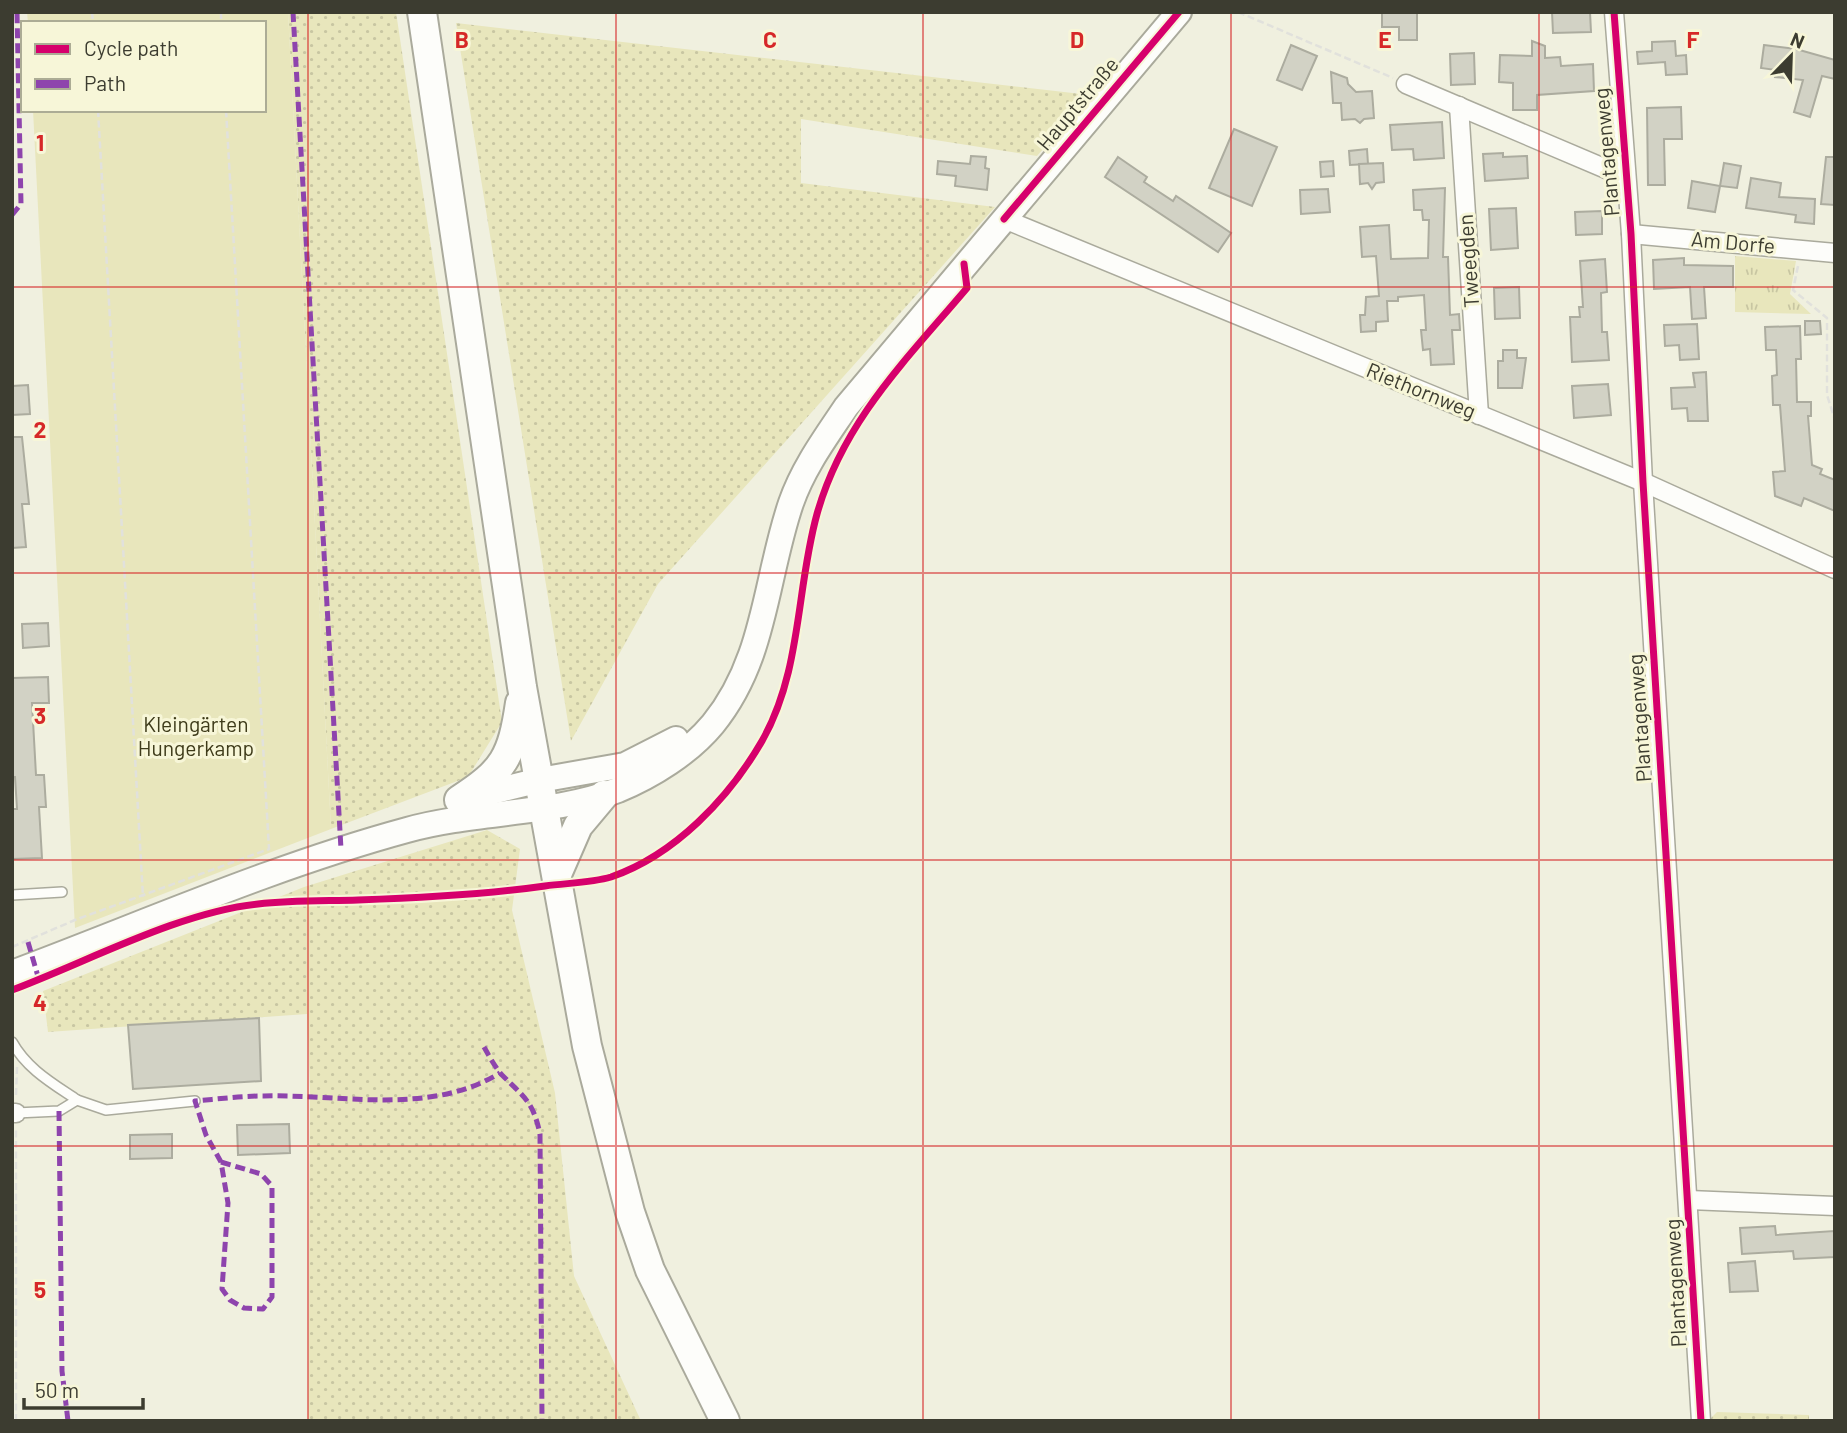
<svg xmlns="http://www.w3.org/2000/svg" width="1847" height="1433" viewBox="0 0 1847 1433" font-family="Barlow,sans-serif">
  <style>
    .grass { fill: url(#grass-dots) }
    .park { fill: url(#park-tufts) }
    .garden { fill: #e8e6bc }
    .building { fill: #d2d2c5; stroke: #acac9f; stroke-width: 2 }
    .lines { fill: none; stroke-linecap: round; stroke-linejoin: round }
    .service-casing { stroke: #aaaa9c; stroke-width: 12 }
    .minor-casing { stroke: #aaaa9c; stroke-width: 21 }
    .secondary-casing { stroke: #aaaa9c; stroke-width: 28 }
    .primary-casing { stroke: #aaaa9c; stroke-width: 32 }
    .path { stroke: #e1e1dc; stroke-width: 2.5; stroke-dasharray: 7 3.5; stroke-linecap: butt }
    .service { stroke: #fdfdfa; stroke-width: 9 }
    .minor { stroke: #fdfdfa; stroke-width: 18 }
    .secondary { stroke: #fdfdfa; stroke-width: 24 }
    .primary { stroke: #fdfdfa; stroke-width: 28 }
    .quiet { stroke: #8e44ad; stroke-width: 5; stroke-dasharray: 10 5; stroke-linecap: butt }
    .cycleway-casing { stroke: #f7f6d8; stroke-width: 11 }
    .cycleway { stroke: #d6006c; stroke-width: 7 }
    .grid { fill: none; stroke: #d62828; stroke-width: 2; stroke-opacity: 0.55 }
    .labels { text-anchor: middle; stroke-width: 6; stroke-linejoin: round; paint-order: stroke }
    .street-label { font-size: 21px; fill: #3c3c30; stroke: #f7f6d8 }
    .park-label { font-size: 21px; fill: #3e3b1a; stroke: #f7f6d8 }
    .grid-label { font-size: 23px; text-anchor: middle; font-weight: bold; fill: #d62828; stroke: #f7f6d8; stroke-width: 6; stroke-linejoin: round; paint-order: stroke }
  </style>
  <defs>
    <pattern id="grass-dots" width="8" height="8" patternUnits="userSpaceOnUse" patternTransform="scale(1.75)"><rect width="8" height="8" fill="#e8e6bc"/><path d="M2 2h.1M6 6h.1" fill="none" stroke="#c8c6a2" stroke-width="1.8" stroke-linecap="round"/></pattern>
    <pattern id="park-tufts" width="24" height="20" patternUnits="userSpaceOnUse" patternTransform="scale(1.75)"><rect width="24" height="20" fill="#e8e6bc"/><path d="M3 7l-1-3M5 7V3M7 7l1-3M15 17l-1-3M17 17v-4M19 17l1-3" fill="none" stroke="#c8c6a2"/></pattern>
  </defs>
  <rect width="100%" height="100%" fill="#f0f0df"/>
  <!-- grass -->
  <g class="grass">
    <path d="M 288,12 L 396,12 L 502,722 L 468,777 L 331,829 Z"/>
    <path d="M 456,23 L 1090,95 L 1037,156 L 801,119 L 801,183 L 995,207 L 658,584 L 571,741 Z"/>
    <path d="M 487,830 L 520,849 L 512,910 L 555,1093 L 574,1276 L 641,1421 L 308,1421 L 310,1088 L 307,1014 L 48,1032 L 43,991 L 304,887 Z"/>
    <path d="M 1717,1412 L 1809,1415 L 1809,1421 L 1708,1421 Z"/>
  </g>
  <!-- park -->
  <path class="park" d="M 1735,256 L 1796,261 L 1790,294 L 1811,314 L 1735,312 Z"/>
  <!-- garden -->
  <path class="garden" d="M 27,12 L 288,12 L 331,829 L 75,928 L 33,110 L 264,110 L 264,23 L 28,23 Z"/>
  <!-- building -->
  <g class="building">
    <path d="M 1382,12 L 1417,12 L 1417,40 L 1399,40 L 1399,27 L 1382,27 Z"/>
    <path d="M 1552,12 L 1590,12 L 1591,32 L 1553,33 Z"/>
    <path d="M 1532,41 L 1545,46 L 1545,58 L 1560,57 L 1561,66 L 1593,64 L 1594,91 L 1537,95 L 1537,110 L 1513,110 L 1513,83 L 1499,82 L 1500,55 L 1532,56 Z"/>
    <path d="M 1675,41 L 1676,56 L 1686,55 L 1687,74 L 1666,75 L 1665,62 L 1638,64 L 1637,52 L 1652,51 L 1652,42 Z"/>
    <path d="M 1291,45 L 1317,56 L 1302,90 L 1277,80 Z"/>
    <path d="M 1764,45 L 1796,49 L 1835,60 L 1835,79 L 1822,76 L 1810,117 L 1794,112 L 1803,80 L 1775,77 L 1776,70 L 1761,68 Z"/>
    <path d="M 1474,53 L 1475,84 L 1451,85 L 1450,54 Z"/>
    <path d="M 1331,72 L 1347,78 L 1348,84 L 1356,92 L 1372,91 L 1374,118 L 1364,119 L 1360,123 L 1355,119 L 1342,120 L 1341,103 L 1333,103 Z"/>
    <path d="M 1681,107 L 1682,139 L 1664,139 L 1665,185 L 1648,185 L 1647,108 Z"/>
    <path d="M 1442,122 L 1444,158 L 1414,160 L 1413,149 L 1392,150 L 1390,125 Z"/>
    <path d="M 1234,129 L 1277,147 L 1252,206 L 1209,188 Z"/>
    <path d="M 1367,149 L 1368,164 L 1350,165 L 1349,151 Z"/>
    <path d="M 1503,153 L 1503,157 L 1527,156 L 1528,178 L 1485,181 L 1483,154 Z"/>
    <path d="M 971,156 L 986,157 L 985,168 L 989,169 L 987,190 L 955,186 L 956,176 L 937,174 L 938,161 L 970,164 Z"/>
    <path d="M 1118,157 L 1147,177 L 1144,182 L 1173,201 L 1176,196 L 1231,233 L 1218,252 L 1105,177 Z"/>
    <path d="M 1826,157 L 1835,157 L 1835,205 L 1821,204 Z"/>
    <path d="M 1333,161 L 1334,176 L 1321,177 L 1320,162 Z"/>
    <path d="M 1383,163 L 1384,182 L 1376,183 L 1372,189 L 1368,183 L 1360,184 L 1359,164 Z"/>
    <path d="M 1724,163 L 1741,166 L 1737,188 L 1720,186 Z"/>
    <path d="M 1751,178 L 1781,183 L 1779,197 L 1815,199 L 1814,224 L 1795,222 L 1796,215 L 1746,208 Z"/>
    <path d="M 1692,181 L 1720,186 L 1715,212 L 1688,208 Z"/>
    <path d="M 1445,188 L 1443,257 L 1448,257 L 1450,315 L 1459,314 L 1460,330 L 1452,330 L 1454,364 L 1431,365 L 1430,349 L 1423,350 L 1421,330 L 1426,330 L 1424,295 L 1398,297 L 1398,301 L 1387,301 L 1388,321 L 1376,322 L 1376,331 L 1361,332 L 1360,315 L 1365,315 L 1366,297 L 1379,296 L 1376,256 L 1362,257 L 1360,227 L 1389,225 L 1391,259 L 1428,258 L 1429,220 L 1423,220 L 1422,210 L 1414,210 L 1413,190 Z"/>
    <path d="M 1328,189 L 1330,212 L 1301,214 L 1300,190 Z"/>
    <path d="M 1516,208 L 1518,248 L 1491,250 L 1489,209 Z"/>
    <path d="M 1602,211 L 1602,234 L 1576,235 L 1575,212 Z"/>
    <path d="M 1684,258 L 1684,265 L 1733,266 L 1733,287 L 1704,287 L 1706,318 L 1692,319 L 1690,287 L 1654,289 L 1653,260 Z"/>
    <path d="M 1605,259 L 1607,292 L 1601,293 L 1602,332 L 1607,332 L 1609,360 L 1572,362 L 1570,317 L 1580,317 L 1579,307 L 1583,307 L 1580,261 Z"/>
    <path d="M 1519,287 L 1520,318 L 1495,319 L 1494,288 Z"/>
    <path d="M 1805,321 L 1820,321 L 1821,334 L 1805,335 Z"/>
    <path d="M 1697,324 L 1699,359 L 1680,360 L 1679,345 L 1665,346 L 1664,325 Z"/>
    <path d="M 1800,326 L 1801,359 L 1796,359 L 1797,402 L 1811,402 L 1811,416 L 1808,416 L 1812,465 L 1822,469 L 1820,474 L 1835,480 L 1835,511 L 1804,498 L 1801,506 L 1775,496 L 1773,472 L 1785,471 L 1780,405 L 1773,405 L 1772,376 L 1777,375 L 1776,350 L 1766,350 L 1765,327 Z"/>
    <path d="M 1503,350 L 1517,350 L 1517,358 L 1526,358 L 1522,388 L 1498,388 L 1498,361 L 1503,361 Z"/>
    <path d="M 1706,372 L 1708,421 L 1688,421 L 1687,408 L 1672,409 L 1671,388 L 1695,387 L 1693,373 Z"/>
    <path d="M 1608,384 L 1611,415 L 1574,418 L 1572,386 Z"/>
    <path d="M 28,385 L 30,414 L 12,415 L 12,386 Z"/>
    <path d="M 12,437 L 22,437 L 29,504 L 22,504 L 26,547 L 12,548 Z"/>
    <path d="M 48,623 L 49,646 L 23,648 L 22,624 Z"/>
    <path d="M 48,677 L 49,703 L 32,703 L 36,775 L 44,775 L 46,807 L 39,807 L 42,858 L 12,859 L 12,809 L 17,809 L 15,777 L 12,777 L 12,678 Z"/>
    <path d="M 259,1018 L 261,1081 L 133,1089 L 128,1025 Z"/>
    <path d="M 289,1124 L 290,1153 L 238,1155 L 237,1125 Z"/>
    <path d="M 172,1134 L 172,1158 L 130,1159 L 130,1135 Z"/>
    <path d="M 1775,1226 L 1776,1235 L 1834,1231 L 1835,1257 L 1794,1259 L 1793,1251 L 1742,1254 L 1740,1228 Z"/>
    <path d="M 1755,1261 L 1758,1291 L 1730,1292 L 1728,1263 Z"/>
  </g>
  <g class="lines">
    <defs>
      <g id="service">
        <path d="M 12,895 L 62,892"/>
        <path d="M 12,1042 C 27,1069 52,1083 77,1100"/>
        <path d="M 16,1113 L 59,1111 L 77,1100 L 106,1110 L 195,1101"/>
      </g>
      <g id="minor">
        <path d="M 1614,12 L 1631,234 L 1643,482 L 1701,1421"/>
        <path d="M 1406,84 L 1625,177"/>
        <path d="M 1459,106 L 1479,415"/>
        <path d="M 1004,219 L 1643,482 L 1835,569"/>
        <path d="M 1631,234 L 1835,253"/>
        <path d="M 12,1113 L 16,1113"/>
        <path d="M 1689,1200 L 1835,1206"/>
      </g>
      <g id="secondary">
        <path d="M 467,798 L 540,780 L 625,765 L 676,739"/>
        <path d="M 12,973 C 143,924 271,867 407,830 C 475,811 553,815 618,790 C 652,776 689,753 713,724 C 766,659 765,579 791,503 C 803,468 826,437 846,407 L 1179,12"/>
      </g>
      <g id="primary">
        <path d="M 422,12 L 522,687 L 587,1046 L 630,1212 L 650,1270 L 725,1421"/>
        <path d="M 459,800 C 504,771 512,757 520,703"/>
        <path d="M 558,872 L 578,826 L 604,795"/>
      </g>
    </defs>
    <!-- service casing -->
    <use href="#service" class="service-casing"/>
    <!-- minor casing -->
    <use href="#minor" class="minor-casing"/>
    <!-- secondary casing -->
    <use href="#secondary" class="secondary-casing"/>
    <!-- primary casing -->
    <use href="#primary" class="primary-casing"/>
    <!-- path -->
    <g class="path">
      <path d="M 92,12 L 93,23"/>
      <path d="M 221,12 L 221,23"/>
      <path d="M 1238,12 L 1393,78"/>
      <path d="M 98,110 L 143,897"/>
      <path d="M 1798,266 L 1793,290 L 1827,318 L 1827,395 L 1835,420"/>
      <path d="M 12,947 L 75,920 L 269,849 L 226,110"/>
      <path d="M 16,1095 L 17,1067"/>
      <path d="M 16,1421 L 16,1130"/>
    </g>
    <!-- service -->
    <use href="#service" class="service"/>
    <!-- minor -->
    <use href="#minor" class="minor"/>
    <!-- secondary -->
    <use href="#secondary" class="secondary"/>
    <!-- primary -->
    <use href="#primary" class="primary"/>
    <!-- quiet -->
    <g class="quiet">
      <path d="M 293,12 L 341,849"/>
      <path d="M 12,215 L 21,204 L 17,12"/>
      <path d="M 28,942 L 39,980"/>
      <path d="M 484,1047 C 489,1056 495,1067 502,1075 C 524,1097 533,1101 540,1134 L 542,1421"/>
      <path d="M 59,1111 L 62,1371 L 68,1421"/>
      <path d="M 221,1162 L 261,1174 L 272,1186 L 272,1297 L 263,1309 L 244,1308 L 230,1300 L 222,1289 L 228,1203 L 221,1162 L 206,1135 L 195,1101 C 218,1099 241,1096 264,1096 C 344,1094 429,1116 500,1073"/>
    </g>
    <defs>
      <g id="cycleway">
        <path d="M 1614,12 L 1631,234 L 1643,482 L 1701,1421"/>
        <path d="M 1004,219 L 1179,12"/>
        <path d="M 12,990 C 87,962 179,912 258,904 C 291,900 325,901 358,900 C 421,898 482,895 545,886 C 566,883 591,883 611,877 C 675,855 729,798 762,741 C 802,671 796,589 817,514 C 843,421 907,359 967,288 L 964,264"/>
      </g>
    </defs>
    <!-- cycleway casing -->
    <use href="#cycleway" class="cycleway-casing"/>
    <!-- cycleway -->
    <use href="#cycleway" class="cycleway"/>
  </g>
  <!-- grid -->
  <path class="grid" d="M 308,12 L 308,1421M 616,12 L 616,1421M 923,12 L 923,1421M 1231,12 L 1231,1421M 1539,12 L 1539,1421M 12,287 L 1835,287M 12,573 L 1835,573M 12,860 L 1835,860M 12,1146 L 1835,1146"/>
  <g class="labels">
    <!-- street labels -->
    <g class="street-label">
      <text transform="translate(1078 104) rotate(-50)" y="7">Hauptstraße</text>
      <text transform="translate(1607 152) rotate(-95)" y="7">Plantagenweg</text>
      <text transform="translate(1733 243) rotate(5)" y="7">Am Dorfe</text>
      <text transform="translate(1469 261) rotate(-94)" y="7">Tweegden</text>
      <text transform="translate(1421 391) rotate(22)" y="7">Riethornweg</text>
      <text transform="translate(1640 718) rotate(-94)" y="7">Plantagenweg</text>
      <text transform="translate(1676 1283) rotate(-93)" y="7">Plantagenweg</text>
    </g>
    <!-- park labels -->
    <g class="park-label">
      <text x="196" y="732">Kleingärten<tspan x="196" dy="24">Hungerkamp</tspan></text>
    </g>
  </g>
  <g class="grid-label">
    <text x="462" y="48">B</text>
    <text x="770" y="48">C</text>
    <text x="1077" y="48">D</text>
    <text x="1385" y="48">E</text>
    <text x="1693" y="48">F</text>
    <text x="40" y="151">1</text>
    <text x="40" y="438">2</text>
    <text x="40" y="724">3</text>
    <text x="40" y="1011">4</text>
    <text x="40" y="1298">5</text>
  </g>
  <!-- border -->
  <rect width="1847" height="1433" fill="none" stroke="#3c3c30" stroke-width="28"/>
  <!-- legend -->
  <rect x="21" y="21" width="245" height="91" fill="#f7f6d8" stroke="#acac95" stroke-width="2"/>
  <rect x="35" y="44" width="35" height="10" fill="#d6006c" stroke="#acac95" stroke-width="2"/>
  <text x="84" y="56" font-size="21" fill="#3c3c30">Cycle path</text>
  <rect x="35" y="79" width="35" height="10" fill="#8e44ad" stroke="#acac95" stroke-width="2"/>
  <text x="84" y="91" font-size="21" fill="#3c3c30">Path</text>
  <!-- north arrow -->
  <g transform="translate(1791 56) rotate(23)" stroke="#f7f6d8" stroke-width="5" paint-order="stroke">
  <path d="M0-5L12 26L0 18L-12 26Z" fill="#3c3c30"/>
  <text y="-10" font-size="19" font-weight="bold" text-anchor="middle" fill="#3c3c30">N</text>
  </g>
  <!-- scale -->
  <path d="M24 1398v10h119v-10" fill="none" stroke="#3c3c30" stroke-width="3.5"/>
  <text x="35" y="1398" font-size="21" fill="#3c3c30" stroke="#f7f6d8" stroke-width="5" paint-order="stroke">50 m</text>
</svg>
